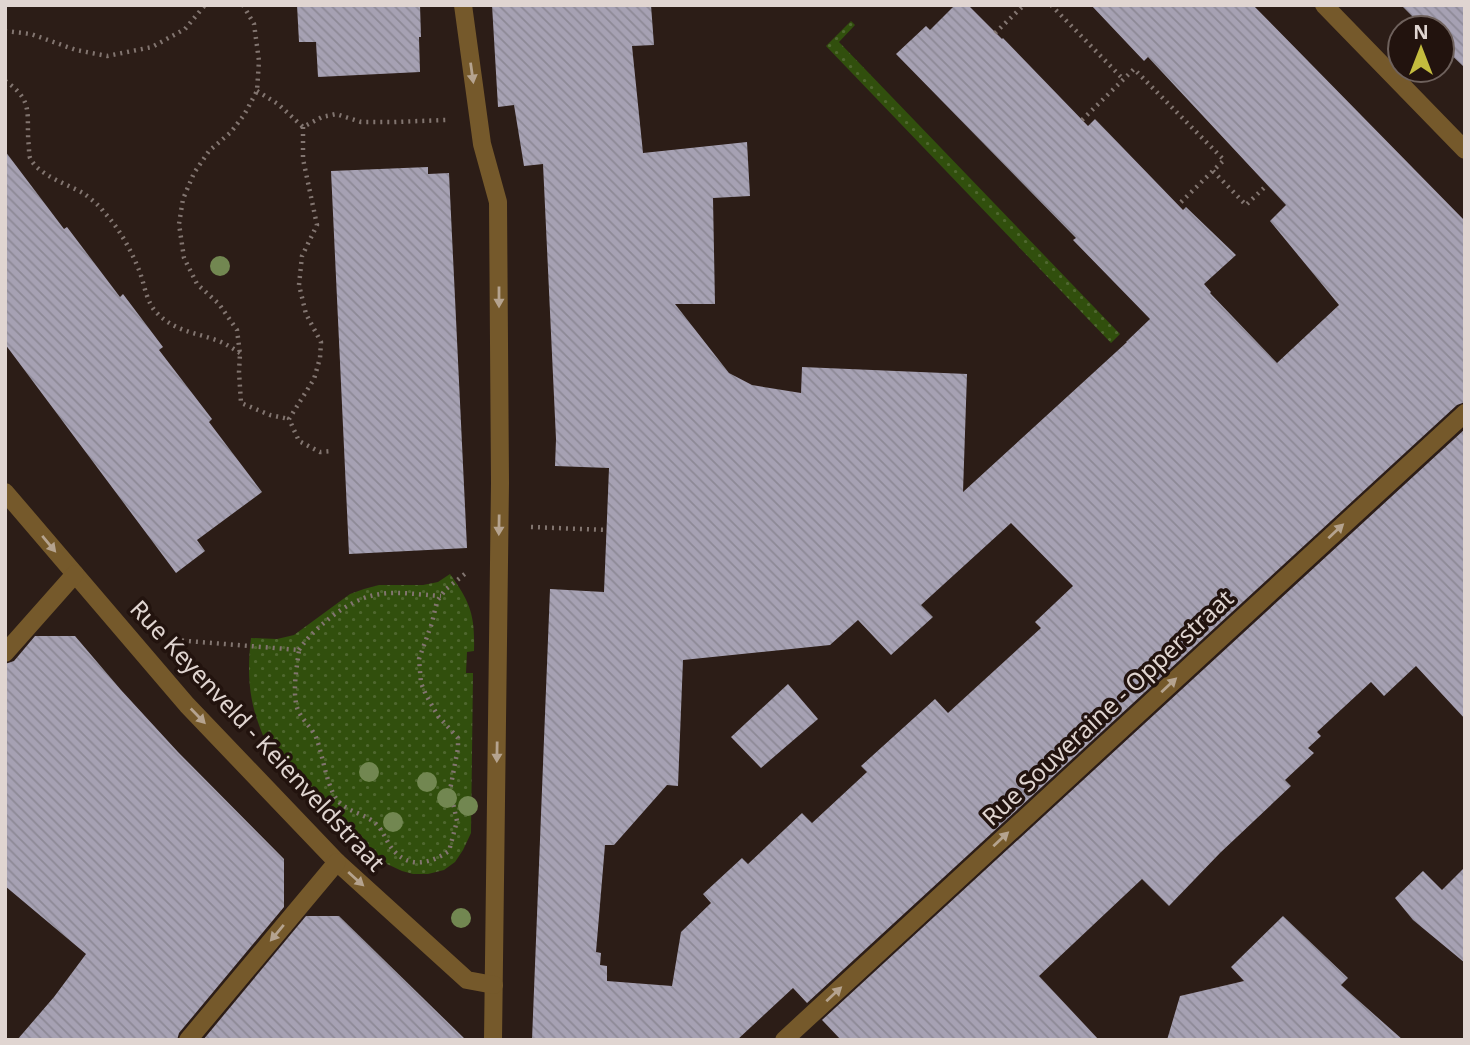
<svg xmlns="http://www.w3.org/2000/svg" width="1470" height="1045" viewBox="0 0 1470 1045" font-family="'Noto Sans',sans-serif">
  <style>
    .green { fill: url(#green-dots) }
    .building { fill: url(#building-back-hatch); fill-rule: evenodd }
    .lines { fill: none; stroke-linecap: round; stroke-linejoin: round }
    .path { stroke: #827570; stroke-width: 4.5; stroke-dasharray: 2 5; stroke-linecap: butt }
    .street { stroke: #75592b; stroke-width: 18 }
    .tree { fill: #728751 }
    .oneway { fill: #b5a38f }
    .labels { text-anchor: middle; stroke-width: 7; stroke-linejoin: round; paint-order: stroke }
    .street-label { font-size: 24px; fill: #e0d5d1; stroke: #22130e }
  </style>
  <defs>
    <pattern id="green-dots" width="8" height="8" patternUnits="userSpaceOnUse" patternTransform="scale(1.75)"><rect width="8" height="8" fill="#314f0d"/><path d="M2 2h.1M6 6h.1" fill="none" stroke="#4f672f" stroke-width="1.8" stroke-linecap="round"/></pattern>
    <pattern id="building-back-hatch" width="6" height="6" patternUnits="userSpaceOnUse" patternTransform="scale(1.75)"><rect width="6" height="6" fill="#a6a1b3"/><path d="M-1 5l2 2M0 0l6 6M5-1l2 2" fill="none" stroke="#8d8996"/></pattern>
  </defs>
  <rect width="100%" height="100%" fill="#2c1d17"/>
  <!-- green -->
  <g class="green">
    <path d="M 851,21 L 855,25 L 839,42 L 1120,334 L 1111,343 L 826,46 Z"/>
    <path d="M 450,574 C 471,603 475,616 474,651 L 467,652 L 466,673 L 473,673 L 471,833 L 463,850 L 455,862 L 444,870 L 428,874 L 413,874 L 402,871 L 387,864 L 269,749 C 250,709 246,681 251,638 L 277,639 L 294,635 L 350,594 L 364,589 L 379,585 L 423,585 L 438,582 Z"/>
  </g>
  <!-- building -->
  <g class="building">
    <path d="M 297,5 L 420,5 L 421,37 L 419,37 L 420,72 L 318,77 L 316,42 L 299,42 Z"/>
    <path d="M 492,5 L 651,5 L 654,45 L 632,46 L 643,153 L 747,142 L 750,196 L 713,198 L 715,304 L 675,304 L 729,373 L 752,385 L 801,393 L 802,367 L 967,374 L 963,492 L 1127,342 L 1126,342 L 1150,319 L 1073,240 L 1076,238 L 896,54 L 926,26 L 930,30 L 955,5 L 968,5 L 1002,39 L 1003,38 L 1088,126 L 1095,119 L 1183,210 L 1186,207 L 1236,255 L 1204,284 L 1211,292 L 1210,293 L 1277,363 L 1339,305 L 1270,221 L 1286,205 L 1148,57 L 1144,61 L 1091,5 L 1253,5 L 1465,221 L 1465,402 L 1457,405 L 807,1003 L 793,988 L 737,1040 L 532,1040 L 550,589 L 604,592 L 609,468 L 555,466 L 556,439 L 543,164 L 524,166 L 514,105 L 498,107 ZM 1011,523 L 1073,586 L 1035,622 L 1041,628 L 948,713 L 935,699 L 861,766 L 867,772 L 812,823 L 802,813 L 748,864 L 742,858 L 703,894 L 711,903 L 681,932 L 672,986 L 607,981 L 607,966 L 600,965 L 601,953 L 596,952 L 605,845 L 614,845 L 667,785 L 678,786 L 683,660 L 830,645 L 858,620 L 891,655 L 933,617 L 921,605 Z"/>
    <path d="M 1401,5 L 1465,5 L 1465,68 L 1442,46 L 1442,28 L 1424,28 Z"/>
    <path d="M 5,151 L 64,229 L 67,227 L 120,297 L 123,294 L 163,347 L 159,350 L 212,419 L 209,422 L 262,492 L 197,540 L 205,551 L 176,573 L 5,344 Z"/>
    <path d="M 428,167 L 428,174 L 449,173 L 467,548 L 349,554 L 331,171 Z"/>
    <path d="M 1465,429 L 1465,719 L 1416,666 L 1384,696 L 1371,682 L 1317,732 L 1321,736 L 1308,748 L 1314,753 L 1285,780 L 1291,786 L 1220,853 L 1169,906 L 1142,879 L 1039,976 L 1099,1040 L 841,1040 L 822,1020 Z"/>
    <path d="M 35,636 L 75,636 L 121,690 L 178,752 L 284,859 L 284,907 L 179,1033 L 177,1040 L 17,1040 L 54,997 L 86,954 L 5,886 L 5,664 L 14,661 Z"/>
    <path d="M 788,684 L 818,719 L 761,768 L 731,737 Z"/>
    <path d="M 1465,867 L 1465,963 L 1413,920 L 1395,898 L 1423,871 L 1442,890 Z"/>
    <path d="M 306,916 L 339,916 L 466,1040 L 203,1040 Z"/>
    <path d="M 1283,916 L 1348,978 L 1341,985 L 1403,1040 L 1167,1040 L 1180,996 L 1244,981 L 1231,967 Z"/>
  </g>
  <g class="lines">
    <!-- path -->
    <g class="path">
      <path d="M 243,5 L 254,24 L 259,61 L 257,91 L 244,115 L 231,132 L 209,151 L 194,173 L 183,199 L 179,224 L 184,258 L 197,284 L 219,304 L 237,330 L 240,354 L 239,372 L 241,403 L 270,415 L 289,419"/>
      <path d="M 1051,5 L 1124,80"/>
      <path d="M 5,31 L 31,34 L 76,50 L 107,56 L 152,47 L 185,29 L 205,5"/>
      <path d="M 995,33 L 1024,5"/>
      <path d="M 5,81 C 36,101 25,117 29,147 C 29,151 29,154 30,158 C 38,175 67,184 83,193 C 90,198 98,204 103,211 C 119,228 130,248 139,270 C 145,285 146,303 158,314 C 175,331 196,333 216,340 C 225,343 232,348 240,353"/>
      <path d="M 257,91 L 278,104 L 303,127 L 322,117 L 336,114 L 361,122 L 394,122 L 446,120"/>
      <path d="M 1082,120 L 1134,69 L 1224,160 L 1178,205"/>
      <path d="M 303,127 L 303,159 L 317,225 L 302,256 L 299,285 L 306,314 L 321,342 L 320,358 L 314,379 L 289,419 L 299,441 L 320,452 L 333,451"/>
      <path d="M 1213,171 L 1246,205 L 1267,185"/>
      <path d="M 531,527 L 607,530"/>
      <path d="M 175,640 L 299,650 C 297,666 293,687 296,703 C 298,718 313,727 317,740 C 323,756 327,788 338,801 C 349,813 368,814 378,826 C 385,834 388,846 396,853 C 412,869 433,862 449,851 L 457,821 L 450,790 L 458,748 L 458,738 L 438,716 L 426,695 L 421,683 L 419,659 L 432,623 L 437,601 L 446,589 L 466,573"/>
      <path d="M 299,650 C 309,635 321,625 335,614 C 374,586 396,593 441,596"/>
    </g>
    <!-- street -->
    <g class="street">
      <path d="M 463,5 L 482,144 L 498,202 L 500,483 L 493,1040"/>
      <path d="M 1324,5 L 1465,150"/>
      <path d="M 5,492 L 187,705 L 337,862 L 467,980 L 494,985"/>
      <path d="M 5,653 L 75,574"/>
      <path d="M 188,1040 L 337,862"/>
      <path d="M 784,1040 L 1465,413"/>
    </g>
  </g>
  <!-- trees -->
  <g class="tree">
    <circle cx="220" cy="266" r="10"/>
    <circle cx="369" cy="772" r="10"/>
    <circle cx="427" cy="782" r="10"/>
    <circle cx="447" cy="798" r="10"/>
    <circle cx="468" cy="806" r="10"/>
    <circle cx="393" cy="822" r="10"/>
    <circle cx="461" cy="918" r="10"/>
  </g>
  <!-- one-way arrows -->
  <defs><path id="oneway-solid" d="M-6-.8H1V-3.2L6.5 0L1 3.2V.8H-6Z" transform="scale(1.75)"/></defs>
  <g class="oneway">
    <use href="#oneway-solid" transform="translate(472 73) rotate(82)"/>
    <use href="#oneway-solid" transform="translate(499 297) rotate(90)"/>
    <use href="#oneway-solid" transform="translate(499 525) rotate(91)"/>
    <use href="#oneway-solid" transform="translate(1336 531) rotate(-43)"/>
    <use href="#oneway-solid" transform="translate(49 544) rotate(50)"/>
    <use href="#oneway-solid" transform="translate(1169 685) rotate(-43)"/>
    <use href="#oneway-solid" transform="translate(198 716) rotate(46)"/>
    <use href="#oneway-solid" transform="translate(497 752) rotate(91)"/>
    <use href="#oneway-solid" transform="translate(1001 839) rotate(-43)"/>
    <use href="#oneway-solid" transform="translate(356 879) rotate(42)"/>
    <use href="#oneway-solid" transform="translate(277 933) rotate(130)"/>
    <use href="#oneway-solid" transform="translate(834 994) rotate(-43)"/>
  </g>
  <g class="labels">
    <!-- street labels -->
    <g class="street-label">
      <text transform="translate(1108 708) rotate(-43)" y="8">Rue Souveraine - Opperstraat</text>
      <text transform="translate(257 736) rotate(47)" y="8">Rue Keyenveld - Keienveldstraat</text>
    </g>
  </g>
  <!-- border -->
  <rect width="1470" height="1045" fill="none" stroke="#e0d5d1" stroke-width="14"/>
  <!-- north arrow -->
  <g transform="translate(1421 49)"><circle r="33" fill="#22130e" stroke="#6e615c" stroke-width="2"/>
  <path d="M0-5L12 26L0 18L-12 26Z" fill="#c4bc3e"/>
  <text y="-10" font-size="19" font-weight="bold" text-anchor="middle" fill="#e0d5d1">N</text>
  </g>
</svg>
